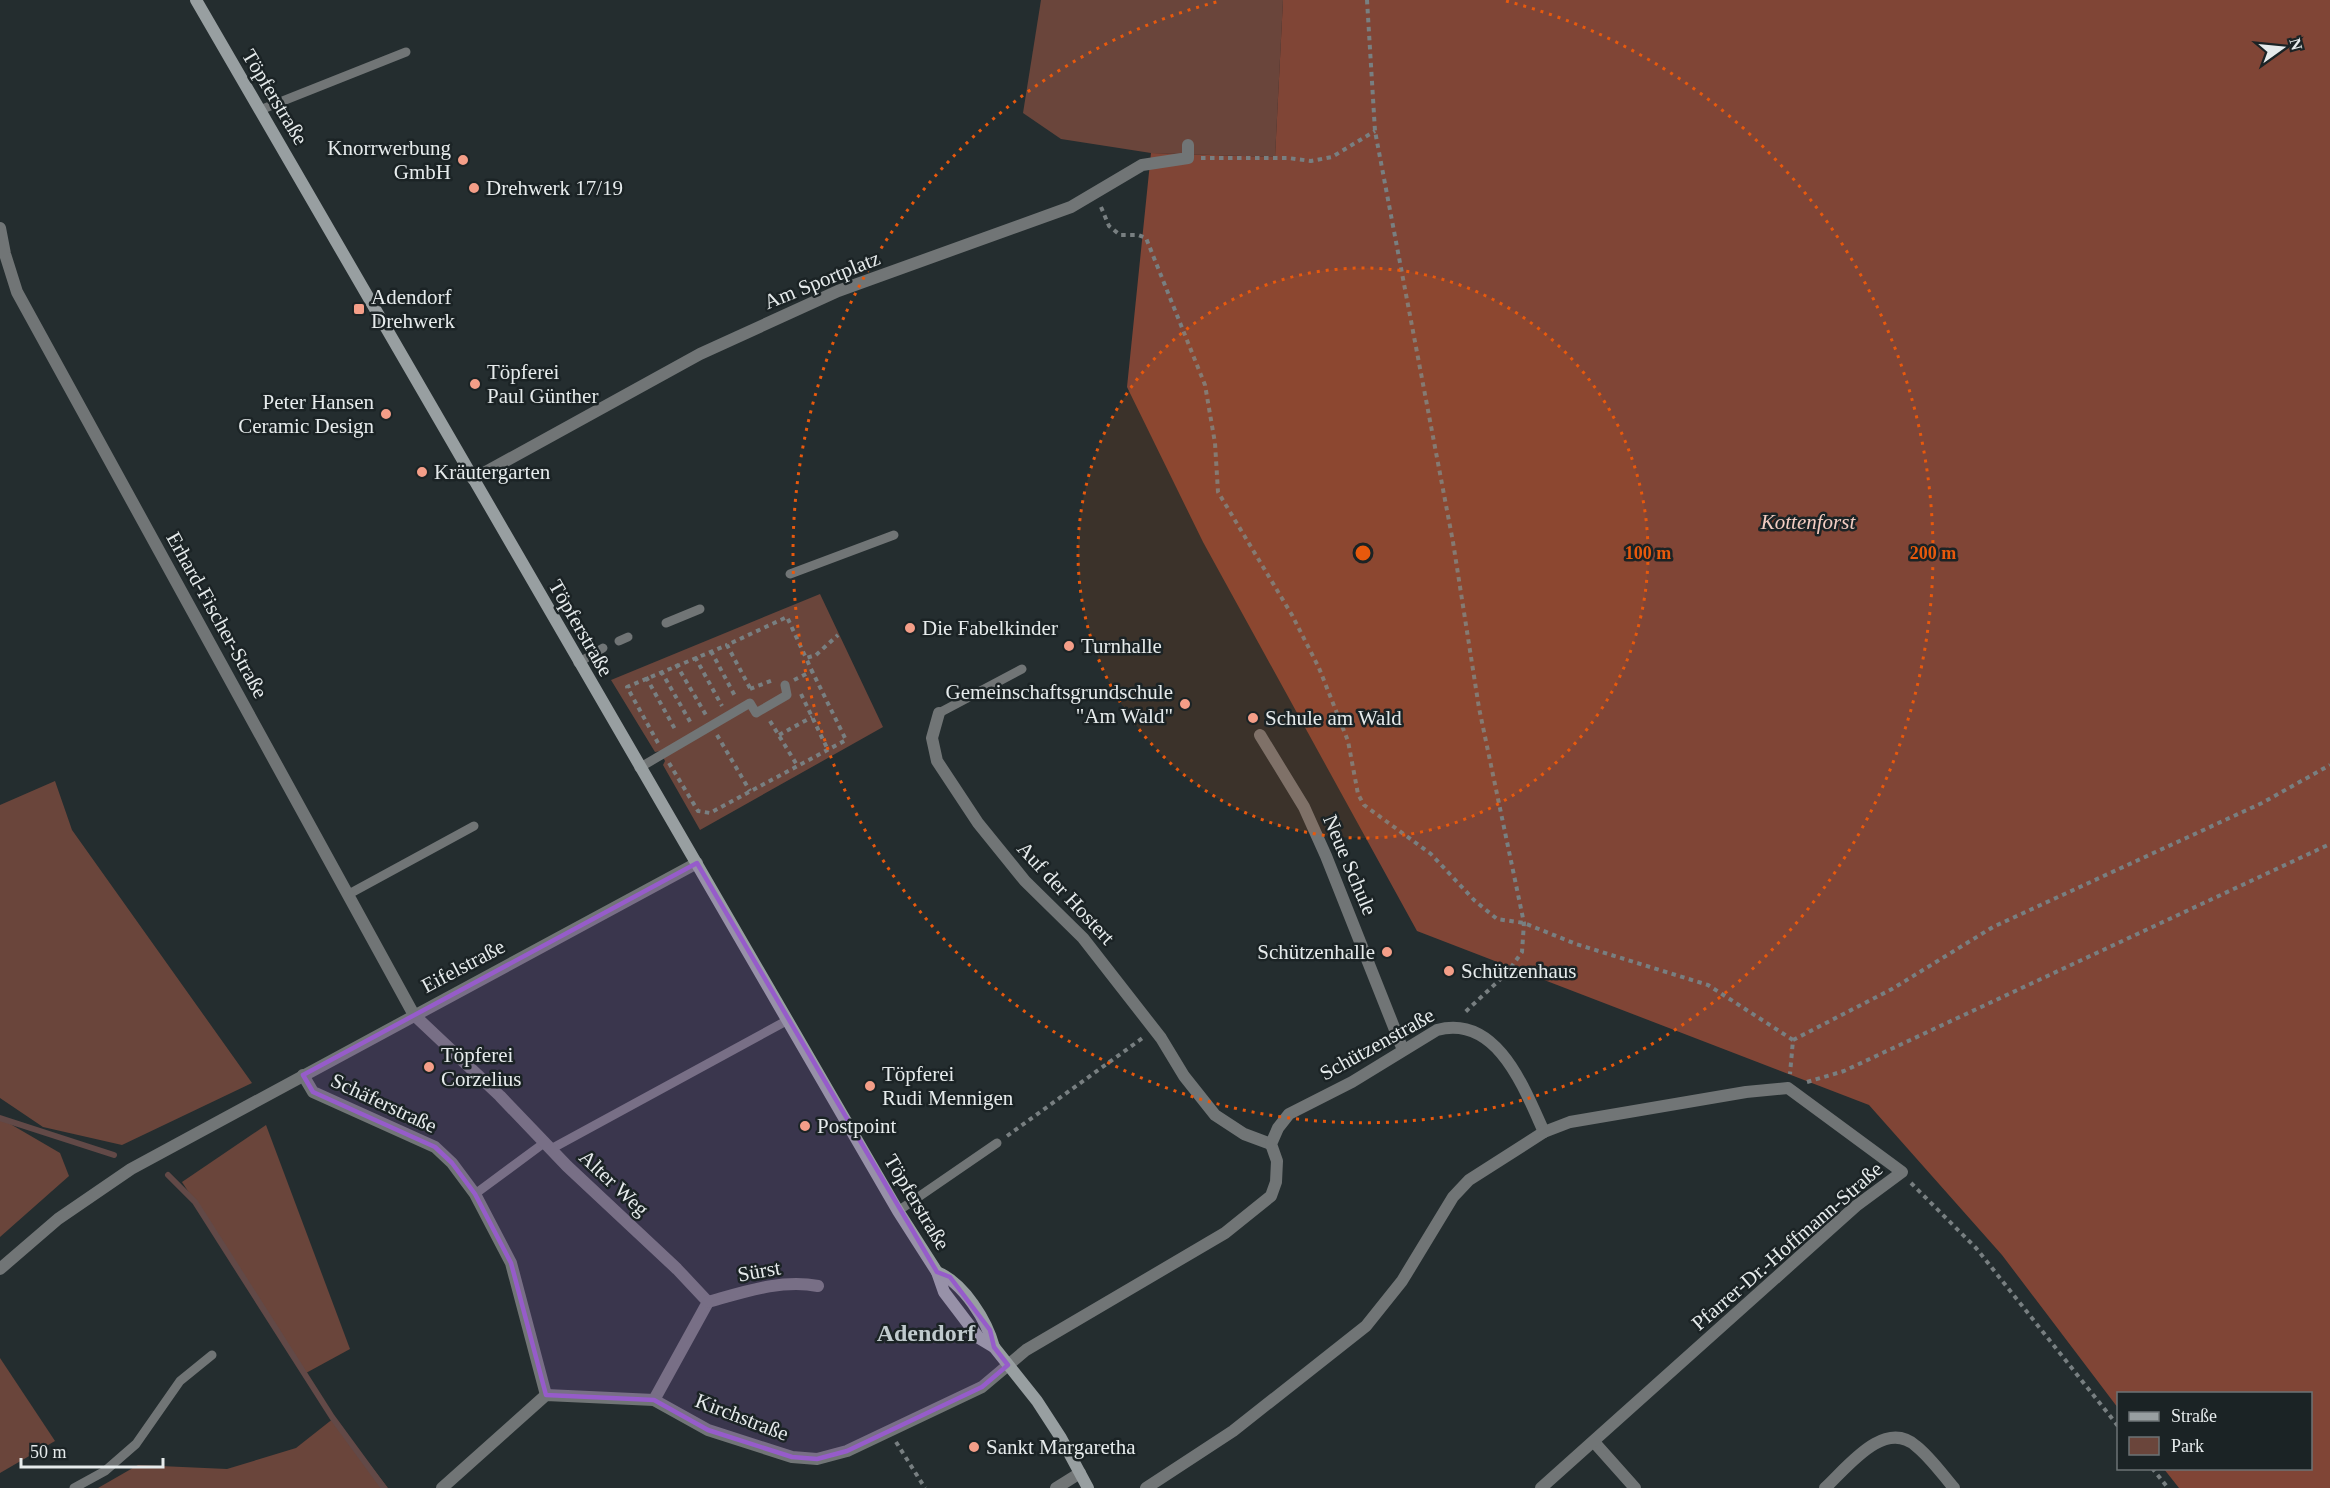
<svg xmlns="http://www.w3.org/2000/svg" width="2330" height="1488" viewBox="0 0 2330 1488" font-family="'Times New Roman',serif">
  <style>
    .green { fill: #6a453b }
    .forest { fill: #804536 }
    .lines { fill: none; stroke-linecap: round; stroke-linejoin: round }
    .stream { stroke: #624947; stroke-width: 6 }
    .path { stroke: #787f81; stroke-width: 4; stroke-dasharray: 4.5 4.5; stroke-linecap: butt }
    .service { stroke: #717576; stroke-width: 9 }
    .minor { stroke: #717576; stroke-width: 12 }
    .tertiary { stroke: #717576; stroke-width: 12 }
    .secondary { stroke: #989fa1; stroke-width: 12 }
    .marked { fill: #965cca; fill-opacity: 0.2; stroke: #965cca; stroke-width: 4.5; stroke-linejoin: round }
    .ring { fill: none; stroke: #e8590c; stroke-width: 3; stroke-dasharray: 3 6 }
    .poi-dot { fill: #f49e88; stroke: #1b2325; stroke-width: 2 }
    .labels { text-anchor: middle; stroke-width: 5; stroke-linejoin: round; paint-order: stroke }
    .street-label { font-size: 21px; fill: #e6ebec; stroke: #1b2325 }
    .poi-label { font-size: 21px; fill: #e6ebec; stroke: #1b2325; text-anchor: start }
    .park-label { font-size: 21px; font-style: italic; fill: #f3cdc2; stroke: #1b2325 }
    .quarter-label { font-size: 24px; font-weight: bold; fill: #c0cacd; stroke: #1b2325 }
    .centre { fill: #e8590c; stroke: #1b2325; stroke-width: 3 }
    .ring-label { font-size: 18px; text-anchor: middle; font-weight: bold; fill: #e8590c; stroke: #1b2325; stroke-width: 5; stroke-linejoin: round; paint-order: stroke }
  </style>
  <rect width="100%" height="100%" fill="#242d2f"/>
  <!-- green -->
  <g class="green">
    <path d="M 1041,0 L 1283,0 L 1275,157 L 1151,153 L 1061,139 L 1023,113 Z"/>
    <path d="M 820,594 L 883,727 L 700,830 L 663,765 L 665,761 L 660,751 L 655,752 L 611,680 Z"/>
    <path d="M 55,781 L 72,830 L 252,1083 L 122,1145 L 43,1127 L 0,1098 L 0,805 Z"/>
    <path d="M 0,1118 L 60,1153 L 69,1176 L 0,1237 Z"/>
    <path d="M 266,1125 L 350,1349 L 306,1373 L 182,1182 Z"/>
    <path d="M 0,1358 L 55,1441 L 0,1473 Z"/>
    <path d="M 334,1418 L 388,1488 L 98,1488 L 138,1465 L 227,1469 L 296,1448 Z"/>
  </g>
  <!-- forest -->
  <path class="forest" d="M 1283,0 L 2330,0 L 2330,1488 L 2179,1488 L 2164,1469 L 2310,1468 L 2310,1394 L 2118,1394 L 2118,1408 L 2002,1255 L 1869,1105 L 1417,931 L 1203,542 L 1127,387 L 1151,153 L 1275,157 Z"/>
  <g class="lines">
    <!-- stream -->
    <g class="stream">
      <path d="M 0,1118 L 114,1155"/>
      <path d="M 168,1175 L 195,1202 L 332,1417 L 384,1488"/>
    </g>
    <!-- path -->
    <g class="path">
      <path d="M 1367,0 L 1375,131 L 1453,542 L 1479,708 L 1524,923 L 1522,952 L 1507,973 L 1463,1014"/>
      <path d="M 1201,158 L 1288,158 L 1311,161 L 1332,157 L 1375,131"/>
      <path d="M 1101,207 L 1109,226 L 1120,235 L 1138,235 L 1146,238 L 1205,385 L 1215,443 L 1218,492 L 1292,615 L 1319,668 L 1348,741 L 1358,794 L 1364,805 L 1431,854 L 1474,900 L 1497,919 L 1524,923 L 1576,944 L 1708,985 L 1793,1040 L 1790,1074"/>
      <path d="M 711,651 L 736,698"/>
      <path d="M 695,657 L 722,706"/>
      <path d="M 676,664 L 706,715"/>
      <path d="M 661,671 L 692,725"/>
      <path d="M 646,677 L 676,731"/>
      <path d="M 794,680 L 812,671 L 806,658 L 816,655 L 838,635"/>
      <path d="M 750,688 L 727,645 L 787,617 L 806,658"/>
      <path d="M 750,689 L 773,680"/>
      <path d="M 801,694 L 828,750"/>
      <path d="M 770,721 L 797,765"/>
      <path d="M 717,735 L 750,791"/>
      <path d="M 779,735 L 812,717"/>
      <path d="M 658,743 L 627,687 L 727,645"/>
      <path d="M 669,763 L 698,811 L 710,813 L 846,740 L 812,671"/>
      <path d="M 1793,1040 L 1892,989 L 1993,927 L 2262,803 L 2330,765"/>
      <path d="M 1807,1082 L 1844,1071 L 2330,844"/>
      <path d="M 1007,1136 L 1144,1037"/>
      <path d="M 1911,1183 L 1976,1248 L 2118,1426"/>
      <path d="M 896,1442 L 925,1488"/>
      <path d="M 2152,1468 L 2168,1488"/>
    </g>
    <!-- service -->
    <g class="service">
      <path d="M 260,110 L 406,52"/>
      <path d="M 790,574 L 894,535"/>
      <path d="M 666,623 L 700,609"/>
      <path d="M 619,641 L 628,637"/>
      <path d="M 578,663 L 603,648"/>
      <path d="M 939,713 L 1022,669"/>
      <path d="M 639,768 L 750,703 L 756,713 L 787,695 L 785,685"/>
      <path d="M 349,894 L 474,826"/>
      <path d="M 551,1149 L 788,1020"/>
      <path d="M 475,1194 L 544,1143"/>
      <path d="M 898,1211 L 997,1143"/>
      <path d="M 74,1488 L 105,1471 L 136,1444 L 180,1381 L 212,1355"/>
    </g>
    <!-- minor -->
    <g class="minor">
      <path d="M 0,228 L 5,254 L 17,292 L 414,1015 L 500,1096 L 567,1166 L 677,1269 L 708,1302 L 654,1400"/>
      <path d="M 473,479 L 700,354 L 838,291 L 1071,207 L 1142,165 L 1188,158 L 1188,145"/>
      <path d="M 939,713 L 932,738 L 937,761 L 978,823 L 1025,881 L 1083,938 L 1161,1038 L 1184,1076 L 1215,1115 L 1244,1134 L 1271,1144"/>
      <path d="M 1260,735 L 1304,807 L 1326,856 L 1403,1050"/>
      <path d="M 303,1075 L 313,1092 L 435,1147 L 452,1163 L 475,1194 L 511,1263 L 546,1395"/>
      <path d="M 708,1302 C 744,1292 781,1279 818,1286"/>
      <path d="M 1594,1442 L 1635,1488"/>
      <path d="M 442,1488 L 546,1395 L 654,1400 L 708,1430 L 792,1457 L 817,1459 L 847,1451 L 982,1387 L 1026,1350 L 1225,1233 L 1271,1196 L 1276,1182 L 1277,1161 L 1271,1144 L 1278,1128 L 1289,1114 L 1352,1082 L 1437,1030 C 1497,1014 1524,1088 1544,1132"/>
      <path d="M 1056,1488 L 1080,1473"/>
      <path d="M 1146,1488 L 1233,1431 L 1366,1326 L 1402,1281 L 1453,1197 L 1469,1180 L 1544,1132 L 1570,1122 L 1746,1092 L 1788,1088 L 1902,1172 L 1856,1206 L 1541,1488"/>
      <path d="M 1825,1488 C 1847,1468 1884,1418 1916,1446 C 1930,1457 1942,1474 1954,1488"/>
    </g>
    <!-- tertiary -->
    <path class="tertiary" d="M 0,1269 L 58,1219 L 131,1169 L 697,863"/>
    <!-- secondary -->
    <g class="secondary">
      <path d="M 196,0 L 898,1211 L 937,1272 L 944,1292 L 979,1338 L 994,1347 L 1037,1401 L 1061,1438 L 1088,1488"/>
      <path d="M 937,1272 C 964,1283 987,1321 994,1347"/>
    </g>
  </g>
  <!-- marked area -->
  <path class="marked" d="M 697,863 L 937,1272 L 950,1277 L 990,1330 L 994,1347 L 1008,1365 L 982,1387 L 847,1451 L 817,1459 L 792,1457 L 708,1430 L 654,1400 L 546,1395 L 511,1263 L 475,1194 L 452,1163 L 435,1147 L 313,1092 L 303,1075 Z"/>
  <!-- distance rings -->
  <circle cx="1363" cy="553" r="285" fill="#e8590c" fill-opacity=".12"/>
  <g class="ring">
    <circle cx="1363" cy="553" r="285"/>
    <path d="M1506 1A570 570 0 1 1 1220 1"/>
  </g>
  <!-- markers -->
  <g class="poi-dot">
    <circle cx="463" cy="160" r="6"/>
    <circle cx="474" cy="188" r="6"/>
    <rect x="353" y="303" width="12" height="12" rx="3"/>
    <circle cx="475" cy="384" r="6"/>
    <circle cx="386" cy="414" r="6"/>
    <circle cx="422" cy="472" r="6"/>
    <circle cx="910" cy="628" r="6"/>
    <circle cx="1069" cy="646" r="6"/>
    <circle cx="1185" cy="704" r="6"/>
    <circle cx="1253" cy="718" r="6"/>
    <circle cx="1387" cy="952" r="6"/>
    <circle cx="1449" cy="971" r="6"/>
    <circle cx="429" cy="1067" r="6"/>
    <circle cx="870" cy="1086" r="6"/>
    <circle cx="805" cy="1126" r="6"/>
    <circle cx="974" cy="1447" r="6"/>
  </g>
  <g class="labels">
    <!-- street labels -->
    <g class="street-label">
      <text transform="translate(275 97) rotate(59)" y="7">Töpferstraße</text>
      <text transform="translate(822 280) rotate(-22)" y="7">Am Sportplatz</text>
      <text transform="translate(217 615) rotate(61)" y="7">Erhard-Fischer-Straße</text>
      <text transform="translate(581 628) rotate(60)" y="7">Töpferstraße</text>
      <text transform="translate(1350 865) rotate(67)" y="7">Neue Schule</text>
      <text transform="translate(1066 893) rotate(47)" y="7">Auf der Hostert</text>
      <text transform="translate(463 966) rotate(-28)" y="7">Eifelstraße</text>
      <text transform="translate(1377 1044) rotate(-29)" y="7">Schützenstraße</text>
      <text transform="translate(384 1103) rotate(25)" y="7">Schäferstraße</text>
      <text transform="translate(614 1183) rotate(43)" y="7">Alter Weg</text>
      <text transform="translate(917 1202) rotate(59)" y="7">Töpferstraße</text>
      <text transform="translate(1787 1246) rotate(-41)" y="7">Pfarrer-Dr.-Hoffmann-Straße</text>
      <text transform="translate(759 1271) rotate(-10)" y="7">Sürst</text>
      <text transform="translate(742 1417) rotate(21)" y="7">Kirchstraße</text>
    </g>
    <!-- poi labels -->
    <g class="poi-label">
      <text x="451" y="155" text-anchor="end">Knorrwerbung<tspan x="451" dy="24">GmbH</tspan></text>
      <text x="486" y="195">Drehwerk 17/19</text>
      <text x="371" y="304">Adendorf<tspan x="371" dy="24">Drehwerk</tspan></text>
      <text x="487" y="379">Töpferei<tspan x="487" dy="24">Paul Günther</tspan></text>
      <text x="374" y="409" text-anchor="end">Peter Hansen<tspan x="374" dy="24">Ceramic Design</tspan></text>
      <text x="434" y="479">Kräutergarten</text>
      <text x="922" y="635">Die Fabelkinder</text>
      <text x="1081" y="653">Turnhalle</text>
      <text x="1173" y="699" text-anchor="end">Gemeinschaftsgrundschule<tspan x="1173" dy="24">"Am Wald"</tspan></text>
      <text x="1265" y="725">Schule am Wald</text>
      <text x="1375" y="959" text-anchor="end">Schützenhalle</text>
      <text x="1461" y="978">Schützenhaus</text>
      <text x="441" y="1062">Töpferei<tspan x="441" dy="24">Corzelius</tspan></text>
      <text x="882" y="1081">Töpferei<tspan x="882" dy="24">Rudi Mennigen</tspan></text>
      <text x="817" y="1133">Postpoint</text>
      <text x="986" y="1454">Sankt Margaretha</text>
    </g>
    <!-- park labels -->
    <g class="park-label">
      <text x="1808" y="529">Kottenforst</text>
    </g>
    <!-- quarter labels -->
    <g class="quarter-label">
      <text x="926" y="1341">Adendorf</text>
    </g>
  </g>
  <circle cx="1363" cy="553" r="9" class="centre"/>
  <g class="ring-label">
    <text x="1648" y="559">100 m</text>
    <text x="1933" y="559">200 m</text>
  </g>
  <!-- legend -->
  <rect x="2117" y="1392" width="195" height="78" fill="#1b2325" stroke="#6c7375" stroke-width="1.5"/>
  <rect x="2129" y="1412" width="30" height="9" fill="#989fa1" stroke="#6c7375" stroke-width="1.5"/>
  <text x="2171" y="1422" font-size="18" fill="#e6ebec">Straße</text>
  <rect x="2129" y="1437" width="30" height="18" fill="#6a453b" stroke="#6c7375" stroke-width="1.5"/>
  <text x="2171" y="1452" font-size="18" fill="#e6ebec">Park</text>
  <!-- north arrow -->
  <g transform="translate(2282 48) rotate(75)" stroke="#1b2325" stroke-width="4.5" paint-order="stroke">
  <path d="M0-4.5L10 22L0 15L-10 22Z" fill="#e6ebec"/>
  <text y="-9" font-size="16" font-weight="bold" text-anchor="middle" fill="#e6ebec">N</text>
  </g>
  <!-- scale -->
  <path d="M21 1458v9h142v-9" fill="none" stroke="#e6ebec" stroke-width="3"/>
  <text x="30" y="1458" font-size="18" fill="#e6ebec" stroke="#1b2325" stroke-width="4.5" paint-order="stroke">50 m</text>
</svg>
